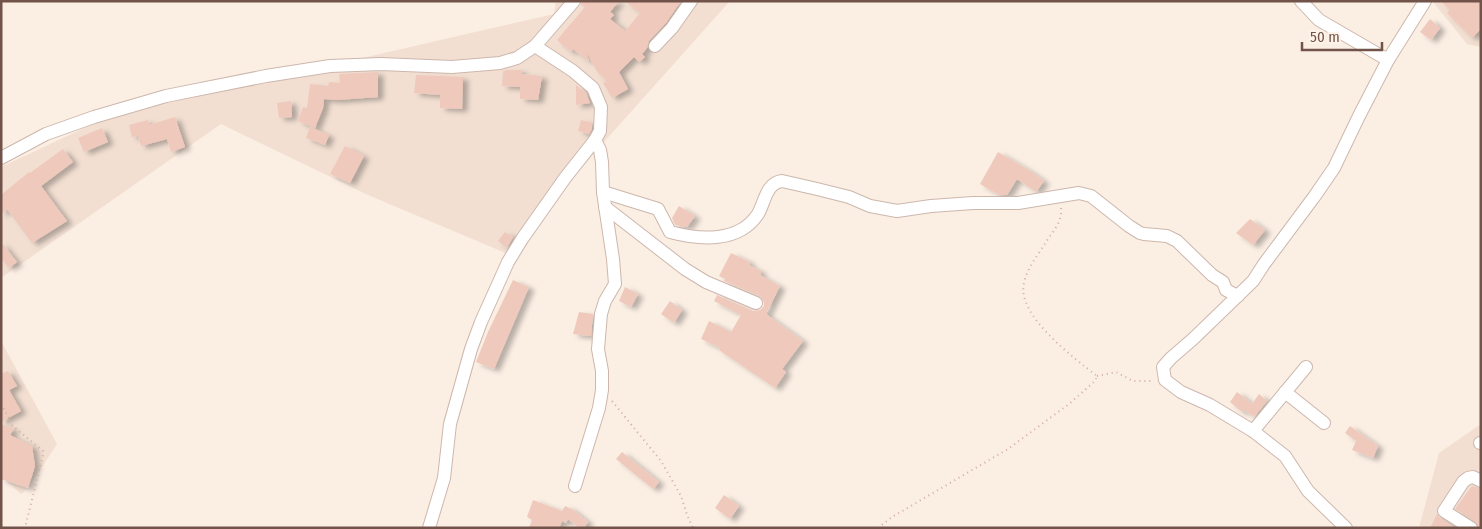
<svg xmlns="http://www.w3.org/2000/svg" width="1482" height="529" viewBox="0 0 1482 529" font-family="'Fira Sans Condensed',sans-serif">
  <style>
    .residential { fill: #f2dfd2 }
    .building { fill: #efc9bc; filter: url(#shadow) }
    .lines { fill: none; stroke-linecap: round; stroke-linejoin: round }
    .minor-casing { stroke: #cdb7ad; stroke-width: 14 }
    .path { stroke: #d3ad9f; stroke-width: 2; stroke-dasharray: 1 4; stroke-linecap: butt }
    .minor { stroke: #fff; stroke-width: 12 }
  </style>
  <defs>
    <filter id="shadow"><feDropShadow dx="5.5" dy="3" stdDeviation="2.5" flood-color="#0004"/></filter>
  </defs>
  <rect width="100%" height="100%" fill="#fbeee3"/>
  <!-- residential -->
  <g class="residential">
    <path d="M 556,1 L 730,1 L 604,142 L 508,254 L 368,195 L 221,124 L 1,278 L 1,167 L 110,116 L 554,14 Z"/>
    <path d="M 1435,1 L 1481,1 L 1481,47 L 1467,44 L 1434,3 Z"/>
    <path d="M 1,341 L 57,444 L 28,488 L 21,494 L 1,476 Z"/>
    <path d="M 1481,424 L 1481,528 L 1419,528 L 1439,453 Z"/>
  </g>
  <!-- building -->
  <g class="building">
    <path d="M 582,1 L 619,1 L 610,12 L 614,15 L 610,19 L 625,31 L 640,13 L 625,1 L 681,1 L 666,23 L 649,41 L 647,48 L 642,54 L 645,57 L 639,62 L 634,57 L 619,72 L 628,89 L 612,98 L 603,83 L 607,81 L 598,73 L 587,53 L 589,62 L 573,49 L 571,52 L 557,40 L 585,7 L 581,5 Z"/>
    <path d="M 1441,1 L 1481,1 L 1481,29 L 1472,38 L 1447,13 L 1450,10 Z"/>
    <path d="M 1430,19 L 1440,28 L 1431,40 L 1420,32 Z"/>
    <path d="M 507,70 L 522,70 L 521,74 L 542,76 L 538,100 L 520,99 L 520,87 L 502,86 L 503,71 Z"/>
    <path d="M 378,72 L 378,97 L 337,100 L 324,99 L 323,108 L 315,128 L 298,121 L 303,107 L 307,108 L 310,84 L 328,86 L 329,82 L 340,83 L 339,74 Z"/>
    <path d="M 416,75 L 463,77 L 462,109 L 440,108 L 440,95 L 414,93 Z"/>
    <path d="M 576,85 L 586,93 L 590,103 L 576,105 Z"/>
    <path d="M 291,101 L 292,117 L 279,118 L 277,103 Z"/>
    <path d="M 175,117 L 185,147 L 171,152 L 167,139 L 141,146 L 138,136 L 132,137 L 129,125 L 148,120 L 149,125 Z"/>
    <path d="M 581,120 L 592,123 L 592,129 L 589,134 L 578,131 Z"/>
    <path d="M 310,127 L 329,135 L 325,145 L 306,138 Z"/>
    <path d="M 102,128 L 108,142 L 84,152 L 78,138 Z"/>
    <path d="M 345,146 L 364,156 L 350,183 L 330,174 Z"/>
    <path d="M 63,149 L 73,162 L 41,186 L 67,221 L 32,243 L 7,209 L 1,214 L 1,195 L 29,172 L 30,173 Z"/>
    <path d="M 998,152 L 1027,169 L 1044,181 L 1036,192 L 1017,179 L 1007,195 L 999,195 L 980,184 Z"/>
    <path d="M 679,206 L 695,216 L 687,227 L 675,225 L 672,218 Z"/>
    <path d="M 1250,219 L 1265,230 L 1253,245 L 1236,233 Z"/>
    <path d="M 505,232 L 513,237 L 507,248 L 498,241 Z"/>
    <path d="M 1,242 L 17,262 L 9,268 L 1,258 Z"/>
    <path d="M 731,253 L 750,262 L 749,265 L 761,271 L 760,275 L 780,286 L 766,314 L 803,341 L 782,369 L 786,372 L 775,388 L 719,350 L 720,348 L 701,339 L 709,321 L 731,332 L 741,315 L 714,301 L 717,295 L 753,311 L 760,310 L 764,306 L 764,302 L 760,296 L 724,281 L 725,279 L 719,276 Z"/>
    <path d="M 513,280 L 529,287 L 494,369 L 476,362 L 488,332 Z"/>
    <path d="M 625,287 L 638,294 L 631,307 L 619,301 Z"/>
    <path d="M 670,301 L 682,310 L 674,323 L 661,314 Z"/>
    <path d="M 579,312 L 593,314 L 591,336 L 573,334 Z"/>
    <path d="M 8,371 L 17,386 L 9,390 L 21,411 L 1,422 L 1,374 Z"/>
    <path d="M 1237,392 L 1252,404 L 1259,394 L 1267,401 L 1254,417 L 1244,410 L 1242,412 L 1230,402 Z"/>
    <path d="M 1,424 L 14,429 L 10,435 L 32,446 L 35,466 L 28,488 L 1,479 Z"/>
    <path d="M 1350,426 L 1378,446 L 1373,458 L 1352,450 L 1356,441 L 1345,433 Z"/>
    <path d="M 622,452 L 659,482 L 653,489 L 616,459 Z"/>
    <path d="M 1472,486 L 1481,489 L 1481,528 L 1479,528 L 1475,521 L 1455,509 Z"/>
    <path d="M 724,495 L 739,506 L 730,519 L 715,508 Z"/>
    <path d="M 533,500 L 562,511 L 565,506 L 572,509 L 588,522 L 584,528 L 579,528 L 568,519 L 566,523 L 562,521 L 559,528 L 529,528 L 532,520 L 527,517 Z"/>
    <path d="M 1437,514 L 1440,518 L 1455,528 L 1430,528 Z"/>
  </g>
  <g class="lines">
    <defs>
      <g id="minor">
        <path d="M 1301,1 L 1319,20 L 1388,60"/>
        <path d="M 655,46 L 672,28 L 691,1"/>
        <path d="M 1,158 L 46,134 L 94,117 L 166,96 L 266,76 L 330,66 L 381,64 L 452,67 L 500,63 L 517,58 L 535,46 L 574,1"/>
        <path d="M 603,192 L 658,209 L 670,232 C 700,240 739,243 758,214 C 765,202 766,183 782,181 L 817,189 L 849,197 L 870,206 L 897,211 L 931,206 L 973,203 L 1018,203 L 1079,193 L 1091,196 L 1129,226 L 1140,233 L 1144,234 L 1167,236 L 1177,241 L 1212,275 L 1223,282 L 1226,290 L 1238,296"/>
        <path d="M 605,207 L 685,269 L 706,282 L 756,303"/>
        <path d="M 1285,392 L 1324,423"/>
        <path d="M 1253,431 L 1306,367"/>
        <path d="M 1480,443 L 1481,443"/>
        <path d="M 575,486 L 599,408 L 602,390 L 602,371 L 598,349 L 601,314 L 605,301 L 615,284 L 613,259 L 603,192 L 602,162 L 600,150 L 595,140"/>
        <path d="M 429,528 L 444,478 L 450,424 L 471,349 L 481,322 L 508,262 L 522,239 L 565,178 L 595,140 L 600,131 L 601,107 L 593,88 L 573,71 L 535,46"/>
        <path d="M 1346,528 L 1308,491 L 1285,456 L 1253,431 L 1210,405 L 1181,392 L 1165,380 L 1163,367 L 1171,358 L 1193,339 L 1253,281 L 1264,264 L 1314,197 L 1334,168 L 1359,116 L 1388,60 L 1425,1"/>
        <path d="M 1471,528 L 1444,511 L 1463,482 L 1468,478 L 1473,477 L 1481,481"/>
      </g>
    </defs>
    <!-- minor casing -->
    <use href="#minor" class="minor-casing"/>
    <!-- path -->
    <g class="path">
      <path d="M 1097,376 L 1116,372 L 1133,381 L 1154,381"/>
      <path d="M 612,401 L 661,461 L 681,496 L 687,515 L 693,528"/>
      <path d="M 1,404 L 9,418 L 8,422 L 43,451 L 43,455 L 25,528"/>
      <path d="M 878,528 L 892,517 L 1008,449 L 1069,404 L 1095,381 L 1097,376 C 1074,358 1016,315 1024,283 C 1027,268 1038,255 1046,242 C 1053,231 1063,221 1061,208"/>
    </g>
    <!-- minor -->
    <use href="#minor" class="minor"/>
  </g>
  <!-- border -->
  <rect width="1482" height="529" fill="none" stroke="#71534a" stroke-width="5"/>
  <!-- scale -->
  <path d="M1302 42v8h80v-8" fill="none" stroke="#71534a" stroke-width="2.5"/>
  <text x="1310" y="42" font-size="15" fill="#71534a" stroke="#fef3e8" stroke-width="4" paint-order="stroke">50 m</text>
</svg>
